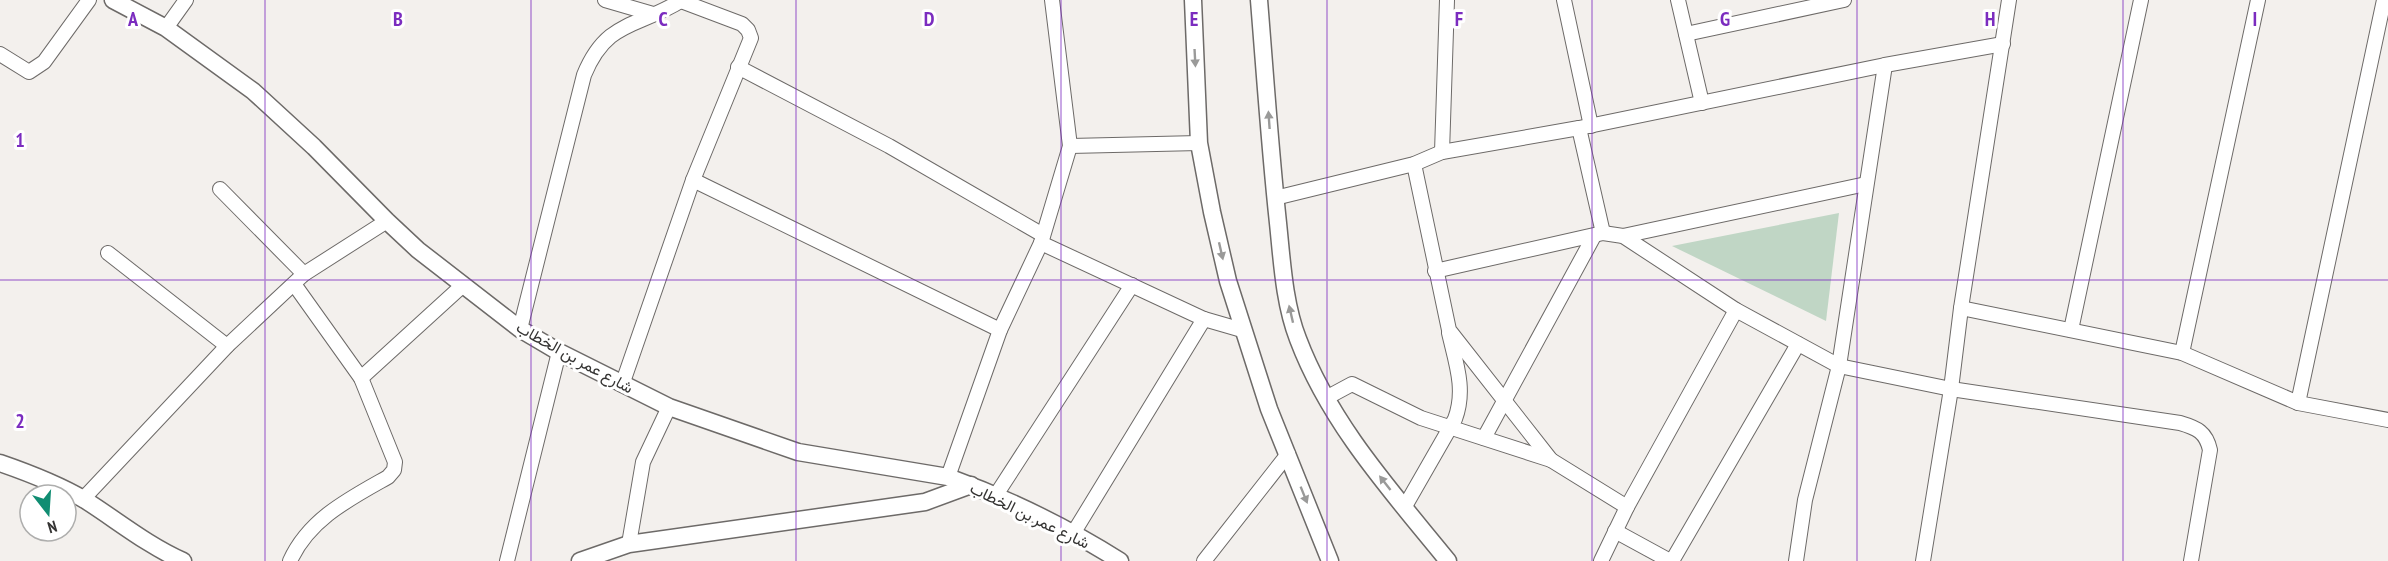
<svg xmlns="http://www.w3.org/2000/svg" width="2388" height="561" viewBox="0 0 2388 561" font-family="'PT Sans Narrow',Vazirmatn,sans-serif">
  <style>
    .green { fill: #c0d6c5 }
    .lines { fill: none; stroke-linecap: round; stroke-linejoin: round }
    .minor-casing { stroke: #6d6a68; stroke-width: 16 }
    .tertiary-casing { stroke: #6d6a68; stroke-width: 19 }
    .minor { stroke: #fff; stroke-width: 14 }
    .tertiary { stroke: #fff; stroke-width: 16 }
    .oneway { fill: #9a9a99 }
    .grid { fill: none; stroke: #7b2cbf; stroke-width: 1.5; stroke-opacity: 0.55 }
    .labels { text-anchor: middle; stroke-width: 6; stroke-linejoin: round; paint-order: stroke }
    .street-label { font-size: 16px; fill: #353433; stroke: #fff }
    .grid-label { font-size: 20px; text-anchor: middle; font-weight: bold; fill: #7b2cbf; stroke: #fff; stroke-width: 6; stroke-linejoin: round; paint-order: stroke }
  </style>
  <rect width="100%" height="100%" fill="#f3f0ed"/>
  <!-- green -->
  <path class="green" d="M 1839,213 L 1826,321 L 1672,246 Z"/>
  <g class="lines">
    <defs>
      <g id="minor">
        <path d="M 605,0 L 653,14"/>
        <path d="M 1564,0 L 1591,126"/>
        <path d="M 1678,0 L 1702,103"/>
        <path d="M 166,28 L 186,0"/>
        <path d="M 1686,34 L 1844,0"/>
        <path d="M 0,54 L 29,72 L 44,62 L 89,0"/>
        <path d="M 738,67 L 889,146 L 1043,235"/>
        <path d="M 1579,128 L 1603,233"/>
        <path d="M 1070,146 L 1199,143"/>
        <path d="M 1442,152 L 1447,0"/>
        <path d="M 1414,164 L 1449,330 L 1551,460 L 1627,507"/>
        <path d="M 693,180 L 1000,330"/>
        <path d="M 220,189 L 304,274"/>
        <path d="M 1275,198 L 1414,164 L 1442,152 L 1579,128 L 1885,65 L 2003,44"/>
        <path d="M 1623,236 L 1866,184"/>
        <path d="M 1041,243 L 1204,319 L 1242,330"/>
        <path d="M 108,253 L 227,346"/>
        <path d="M 1435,271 L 1603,233 L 1623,236 L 1736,310 L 1839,366 L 1951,389 L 2180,423 C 2197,428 2206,432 2210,450 L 2191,561"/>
        <path d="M 1961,308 L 2182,353 L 2298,403 L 2388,420"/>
        <path d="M 520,329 L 584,75 C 607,19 638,28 682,0"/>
        <path d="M 2071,330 L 2141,0"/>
        <path d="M 2182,353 L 2258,0"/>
        <path d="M 361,378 L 462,286"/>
        <path d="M 622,385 L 693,180 L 751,38 L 748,30 L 742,24 L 681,1"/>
        <path d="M 1326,398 L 1352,384 L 1421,418 L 1551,460"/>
        <path d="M 2298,403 L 2384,0"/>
        <path d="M 1484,438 L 1594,236"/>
        <path d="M 948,477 L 1000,330 L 1041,243 L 1070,146 L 1052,0"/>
        <path d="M 996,495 L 1132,285"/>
        <path d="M 83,499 L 227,346 L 304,274 L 387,221"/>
        <path d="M 1404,508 L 1455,419 C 1466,390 1456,363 1449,333"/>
        <path d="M 1615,531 L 1670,561"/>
        <path d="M 1074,532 L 1204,319"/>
        <path d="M 629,544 L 643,462 L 669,407"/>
        <path d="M 290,561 C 309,519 349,499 388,477 L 394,470 L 395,462 L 361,378 L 294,284"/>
        <path d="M 507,561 L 559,352"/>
        <path d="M 1204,561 L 1288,454"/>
        <path d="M 1601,561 L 1627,507 L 1736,310"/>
        <path d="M 1672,561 L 1798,344"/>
        <path d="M 1796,561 L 1805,500 L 1839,366 L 1885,65"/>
        <path d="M 1923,561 L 1951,389 L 1961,308 L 2009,0"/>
      </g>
      <g id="tertiary">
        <path d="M 113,0 L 166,28 L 253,91 L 314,147 L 387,221 L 418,250 L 520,329 L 559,352 L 669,407 L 798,452 L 948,477 C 1009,499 1066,527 1120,561"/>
        <path d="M 1193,0 L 1199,143 L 1212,212 L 1228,281 L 1269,409 L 1330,561"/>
        <path d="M 1259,0 C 1265,74 1270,149 1278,223 C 1282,261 1284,303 1298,339 C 1330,424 1392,492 1448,561"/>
        <path d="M 0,463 C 29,473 58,484 85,500 C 118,521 147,545 183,561"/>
        <path d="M 580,561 L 629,544 L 925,502 L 971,485"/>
      </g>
    </defs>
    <!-- minor casing -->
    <use href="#minor" class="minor-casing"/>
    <!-- tertiary casing -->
    <use href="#tertiary" class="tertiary-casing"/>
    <!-- minor -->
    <use href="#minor" class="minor"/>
    <!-- tertiary -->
    <use href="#tertiary" class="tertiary"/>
  </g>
  <!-- one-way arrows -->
  <defs><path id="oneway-solid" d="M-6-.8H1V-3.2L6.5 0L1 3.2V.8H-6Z" transform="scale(1.5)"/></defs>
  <g class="oneway">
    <use href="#oneway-solid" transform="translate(1195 58) rotate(87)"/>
    <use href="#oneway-solid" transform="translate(1269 120) rotate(-94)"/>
    <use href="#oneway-solid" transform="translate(1221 251) rotate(77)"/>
    <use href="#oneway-solid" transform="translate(1291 314) rotate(-103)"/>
    <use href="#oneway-solid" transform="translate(1385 483) rotate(-128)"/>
    <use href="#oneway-solid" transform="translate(1304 495) rotate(68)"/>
  </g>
  <!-- grid -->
  <path class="grid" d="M 265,0 L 265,561M 531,0 L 531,561M 796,0 L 796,561M 1061,0 L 1061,561M 1327,0 L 1327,561M 1592,0 L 1592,561M 1857,0 L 1857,561M 2123,0 L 2123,561M 0,280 L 2388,280"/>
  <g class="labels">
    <!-- street labels -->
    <g class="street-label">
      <text transform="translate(575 357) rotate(29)" y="6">شارع عمر بن الخطاب</text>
      <text transform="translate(1030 515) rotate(26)" y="6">شارع عمر بن الخطاب</text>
    </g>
  </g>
  <g class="grid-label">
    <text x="133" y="26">A</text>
    <text x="398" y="26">B</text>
    <text x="663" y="26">C</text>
    <text x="929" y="26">D</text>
    <text x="1194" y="26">E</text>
    <text x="1459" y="26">F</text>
    <text x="1725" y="26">G</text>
    <text x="1990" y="26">H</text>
    <text x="2255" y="26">I</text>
    <text x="20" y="147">1</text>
    <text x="20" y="428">2</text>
  </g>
  <!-- north arrow -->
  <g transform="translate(48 513) rotate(163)"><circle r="28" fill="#ffffff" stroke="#aeaead" stroke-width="1.5"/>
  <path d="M0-4.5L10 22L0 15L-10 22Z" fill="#108d72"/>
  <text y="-9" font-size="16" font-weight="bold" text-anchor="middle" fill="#353433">N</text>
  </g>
</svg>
